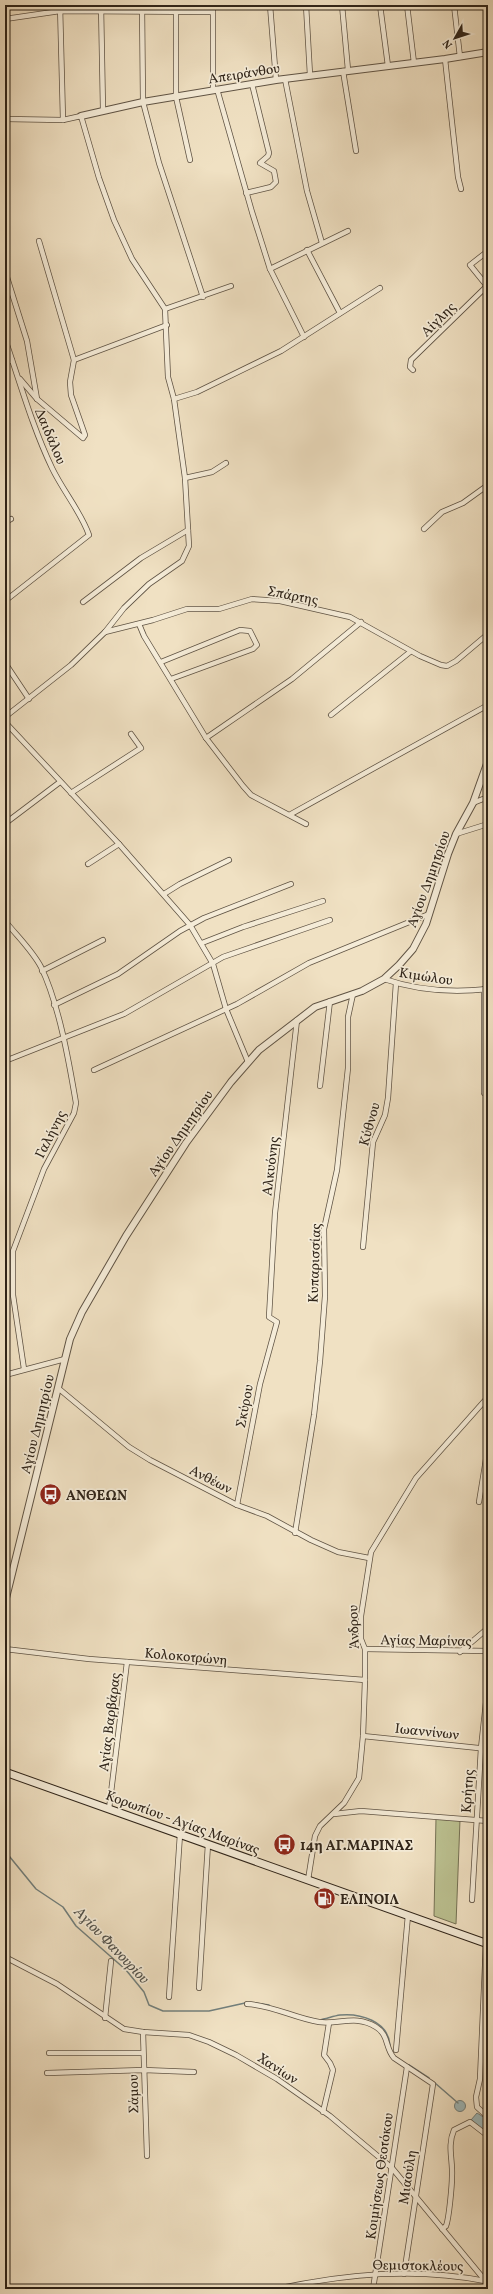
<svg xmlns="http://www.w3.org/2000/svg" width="493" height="2294" viewBox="0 0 493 2294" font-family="Vollkorn,serif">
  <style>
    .green { fill: #bcc292; stroke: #767356 }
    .water { fill: #9fbbbe; stroke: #727f7c }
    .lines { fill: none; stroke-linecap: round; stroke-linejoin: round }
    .stream { stroke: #727f7c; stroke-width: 1.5 }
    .minor-casing { stroke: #5f5344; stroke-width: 6 }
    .tertiary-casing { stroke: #5f5344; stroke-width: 8 }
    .secondary-casing { stroke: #2f2419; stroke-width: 9 }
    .minor { stroke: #f5ecd8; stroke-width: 4.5 }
    .tertiary { stroke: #f5ecd8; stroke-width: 6 }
    .secondary { stroke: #f5ecd8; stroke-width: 7 }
    .labels { text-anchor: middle; stroke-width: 3.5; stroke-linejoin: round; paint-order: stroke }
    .street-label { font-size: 14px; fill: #2f2419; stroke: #f5ecd8 }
    .poi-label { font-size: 14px; font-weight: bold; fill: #2f2419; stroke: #f5ecd8; text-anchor: start }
    .water-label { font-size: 15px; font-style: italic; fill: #51514b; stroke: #f5ecd8 }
  </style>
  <rect width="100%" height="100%" fill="#f0e1c3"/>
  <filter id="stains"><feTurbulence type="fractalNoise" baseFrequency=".005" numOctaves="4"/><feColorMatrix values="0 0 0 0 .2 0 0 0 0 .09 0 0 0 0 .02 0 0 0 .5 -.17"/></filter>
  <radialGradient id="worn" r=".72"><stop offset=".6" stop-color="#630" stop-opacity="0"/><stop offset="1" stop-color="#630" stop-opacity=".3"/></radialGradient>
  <!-- green -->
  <path class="green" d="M 436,1818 L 460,1820 L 456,1924 L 434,1916 Z"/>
  <!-- water -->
  <g class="water">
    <circle cx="460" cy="2106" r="5.5"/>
    <path d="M 477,2113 L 488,2120 L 488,2134 L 471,2120 Z"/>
  </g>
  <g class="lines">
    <!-- stream -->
    <g class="stream">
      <path d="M 5,1851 L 36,1889 L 63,1907 L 76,1926 L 126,1970 L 144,1992 L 149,2005 L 163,2011 L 209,2011 L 245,2003"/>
      <path d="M 255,2003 L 269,2005"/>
      <path d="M 319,2020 C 326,2019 333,2016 340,2015 C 360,2013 388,2021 390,2045"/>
      <path d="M 409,2065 L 429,2078"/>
      <path d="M 435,2083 L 458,2103"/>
    </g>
    <defs>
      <g id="minor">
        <path d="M 60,5 L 63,120"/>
        <path d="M 101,5 L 103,110"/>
        <path d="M 142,5 L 143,102 L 159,163 L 203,297"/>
        <path d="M 176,5 L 176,97 L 190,160"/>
        <path d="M 270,5 L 276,80"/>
        <path d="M 306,5 L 310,75"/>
        <path d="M 342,5 L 348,70"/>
        <path d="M 380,5 L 388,66"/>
        <path d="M 407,5 L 414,63"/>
        <path d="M 454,5 L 460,57"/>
        <path d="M 5,19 L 60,11 L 213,12"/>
        <path d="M 445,59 L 458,177 L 461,189"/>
        <path d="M 343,71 L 356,151"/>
        <path d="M 285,79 L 307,191 L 322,243"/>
        <path d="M 217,89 L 252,212 L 270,269 L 304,337"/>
        <path d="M 213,90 L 213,5"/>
        <path d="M 5,119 L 63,120 L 81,116 L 99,178 L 114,220 L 132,259 L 165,309 L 168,377 L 174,399 L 185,478 L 189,546 L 182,561 L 149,584 L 124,608 L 105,632"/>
        <path d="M 246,193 L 271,187 L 276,182 L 274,171 L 260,163 L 268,156 L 269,153 L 252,84"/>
        <path d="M 307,250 L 340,313"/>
        <path d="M 270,269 L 348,231"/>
        <path d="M 5,271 L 27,341 L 37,399"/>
        <path d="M 487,286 L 470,265 L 488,251"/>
        <path d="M 165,309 L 231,286"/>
        <path d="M 5,339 C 20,382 32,426 52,468 C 63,491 81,512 89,535 L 5,601"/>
        <path d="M 74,360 L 167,325"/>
        <path d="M 5,363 L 12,360"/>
        <path d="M 413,370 L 410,367 L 411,360 L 488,285"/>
        <path d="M 20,379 L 37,399 L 83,438 L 85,435 L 71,395 L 70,382 L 74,360 L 39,241"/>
        <path d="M 174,399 L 197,392 L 281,351 L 380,288"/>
        <path d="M 185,478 L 212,472 L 226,463"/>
        <path d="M 5,522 L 11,519"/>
        <path d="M 424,529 L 442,512 L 463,503 L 488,485"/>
        <path d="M 83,602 L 141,558 L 188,530"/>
        <path d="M 139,624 L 144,636 L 206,738 L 243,786 L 251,795 L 306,824"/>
        <path d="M 161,662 L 240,630 L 250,631 L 257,645 L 253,649 L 171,679"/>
        <path d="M 5,663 L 29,699"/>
        <path d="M 331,715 L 410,652"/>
        <path d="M 5,717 L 71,665 L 105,632 L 153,620 L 187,609 L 219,609 L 252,599 L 280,601 L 350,617 L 420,656 L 441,665 L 447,666 L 456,661 L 488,634"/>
        <path d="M 5,722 L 119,844 L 190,925 L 213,964 L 226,1009 L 248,1062"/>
        <path d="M 206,738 L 292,679 L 361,622"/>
        <path d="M 71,793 L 141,748 L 131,734"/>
        <path d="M 473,803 L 488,797"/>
        <path d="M 291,814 L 488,705"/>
        <path d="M 7,822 L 60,782"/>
        <path d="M 456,834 L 488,824"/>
        <path d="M 88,864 L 119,844"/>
        <path d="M 164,894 L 180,884 L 229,860"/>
        <path d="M 5,921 C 17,936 32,950 41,967 C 59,1004 69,1062 76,1103 L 74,1113 L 44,1169 L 13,1251 L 13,1295 L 24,1369"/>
        <path d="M 202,943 L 243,927 L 323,901"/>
        <path d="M 42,971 L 103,940"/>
        <path d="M 384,979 C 419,991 452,993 488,989"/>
        <path d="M 484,989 L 484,1093"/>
        <path d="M 54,1005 L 118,974 L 180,931 L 204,918 L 291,884"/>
        <path d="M 5,1061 L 124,1014 L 223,957 L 330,920"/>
        <path d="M 94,1070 L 237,1004 L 309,963 L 429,914"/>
        <path d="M 320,1086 L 330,1001"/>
        <path d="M 363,1247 L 373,1142 L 385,1115 L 388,1098 L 396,983"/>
        <path d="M 5,1375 L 65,1359"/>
        <path d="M 58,1388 L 129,1447 L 150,1460 L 237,1505 L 267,1516 L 311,1540 L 338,1552 L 369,1558"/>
        <path d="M 479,1502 L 488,1447"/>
        <path d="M 237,1505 L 260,1384 L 277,1322 L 269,1317 L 275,1213 L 297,1020"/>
        <path d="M 295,1533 L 314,1415 L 320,1361 L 325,1296 L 324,1229 L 337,1170 L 348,1068 L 348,1017 L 353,994"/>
        <path d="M 5,1649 L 89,1659 L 365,1680"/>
        <path d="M 365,1649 L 488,1651"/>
        <path d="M 460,1652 L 488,1628"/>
        <path d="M 363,1736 L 488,1749"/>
        <path d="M 109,1809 L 127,1662"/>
        <path d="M 334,1814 L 361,1811 L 488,1821"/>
        <path d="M 308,1880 L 315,1836 L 320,1826 L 344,1803 L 359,1778 L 363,1736 L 365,1680 L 365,1649 L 361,1639 L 361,1616 L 371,1552 L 416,1478 L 488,1397"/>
        <path d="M 472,1900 L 481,1748 L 488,1684"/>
        <path d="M 486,1943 L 480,2079 L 476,2097 L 477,2107 L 488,2117"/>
        <path d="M 5,1957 L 57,1984 L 124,2029 L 143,2032 L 189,2035 L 209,2042 L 236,2055 L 277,2079 L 330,2116 L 392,2168 L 488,2284"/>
        <path d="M 199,1988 L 208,1844"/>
        <path d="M 169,1997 L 180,1834"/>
        <path d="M 247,2004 C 272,2005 294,2018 319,2022 C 338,2025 356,2014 376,2027 C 389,2035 385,2048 394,2058 L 433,2084 L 404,2274"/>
        <path d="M 105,2018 L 111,1961"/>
        <path d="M 143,2032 L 147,2156"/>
        <path d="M 396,2050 L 408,1915"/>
        <path d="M 49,2053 L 143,2053"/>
        <path d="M 47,2073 L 144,2070 L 194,2072"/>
        <path d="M 323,2112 L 333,2070 L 330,2063 L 324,2055 L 329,2023"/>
        <path d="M 442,2229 L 446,2226 C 449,2219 452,2185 452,2176 C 453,2160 447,2146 454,2130 L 470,2122 L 488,2136"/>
        <path d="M 276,2289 C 345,2274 415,2267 485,2281"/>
        <path d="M 373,2289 L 407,2067"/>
      </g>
      <g id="tertiary">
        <path d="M 81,116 L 143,102 L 276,80 L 445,59 L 488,52"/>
        <path d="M 5,1602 L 70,1339 L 82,1312 L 126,1236 L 186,1143 L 231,1082 L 259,1050 L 315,1007 L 362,991 L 384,979 L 399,965 L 413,949 L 426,924 L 448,854 L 456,834 L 473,803 L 488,761"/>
      </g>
      <path id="secondary" d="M 5,1772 L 488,1944"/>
    </defs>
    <!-- minor casing -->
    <use href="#minor" class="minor-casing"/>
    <!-- tertiary casing -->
    <use href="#tertiary" class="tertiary-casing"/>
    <!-- secondary casing -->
    <use href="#secondary" class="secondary-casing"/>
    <!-- minor -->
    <use href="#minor" class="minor"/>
    <!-- tertiary -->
    <use href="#tertiary" class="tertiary"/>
    <!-- secondary -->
    <use href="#secondary" class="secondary"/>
  </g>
  <!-- icons -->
  <defs>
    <symbol id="bus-disc" viewBox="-11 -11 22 22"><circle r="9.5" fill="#8f2418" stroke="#f5ecd8"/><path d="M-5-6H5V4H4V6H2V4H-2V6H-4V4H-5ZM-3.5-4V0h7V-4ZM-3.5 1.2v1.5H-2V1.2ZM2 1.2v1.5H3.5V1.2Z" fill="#fff"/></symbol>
    <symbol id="fuel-disc" viewBox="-11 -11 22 22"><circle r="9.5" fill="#8f2418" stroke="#f5ecd8"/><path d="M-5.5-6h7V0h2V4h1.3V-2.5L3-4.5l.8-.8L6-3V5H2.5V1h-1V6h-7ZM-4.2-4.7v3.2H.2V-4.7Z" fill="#fff"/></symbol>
  </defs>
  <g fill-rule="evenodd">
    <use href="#bus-disc" x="38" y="1482" width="25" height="25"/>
    <use href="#bus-disc" x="272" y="1832" width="25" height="25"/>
    <use href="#fuel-disc" x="312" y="1886" width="25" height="25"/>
  </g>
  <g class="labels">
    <!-- street labels -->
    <g class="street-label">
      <text transform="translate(244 73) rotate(-9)" y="5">Απειράνθου</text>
      <text transform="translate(438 319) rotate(-45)" y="5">Αίγλης</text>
      <text transform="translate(51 436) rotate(67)" y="5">Δαιδάλου</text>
      <text transform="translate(293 595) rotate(11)" y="5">Σπάρτης</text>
      <text transform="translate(428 879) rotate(-70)" y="5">Αγίου Δημητρίου</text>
      <text transform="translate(426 976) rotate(9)" y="5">Κιμώλου</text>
      <text transform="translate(369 1124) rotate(-74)" y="5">Κύθνου</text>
      <text transform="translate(180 1133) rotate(-55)" y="5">Αγίου Δημητρίου</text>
      <text transform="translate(50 1134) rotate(-63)" y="5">Γαλήνης</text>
      <text transform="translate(270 1166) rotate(-83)" y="5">Αλκυόνης</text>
      <text transform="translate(314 1263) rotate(-88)" y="5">Κυπαρισσίας</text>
      <text transform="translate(244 1406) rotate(-79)" y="5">Σκύρου</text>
      <text transform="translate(37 1424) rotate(-76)" y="5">Αγίου Δημητρίου</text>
      <text transform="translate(211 1479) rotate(27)" y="5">Ανθέων</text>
      <text transform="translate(353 1627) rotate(-92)" y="5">Άνδρου</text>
      <text transform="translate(426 1640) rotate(1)" y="5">Αγίας Μαρίνας</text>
      <text transform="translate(186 1656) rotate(5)" y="5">Κολοκοτρώνη</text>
      <text transform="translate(109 1722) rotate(-83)" y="5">Αγίας Βαρβάρας</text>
      <text transform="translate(427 1731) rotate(6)" y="5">Ιωαννίνων</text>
      <text transform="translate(467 1791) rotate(-86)" y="5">Κρήτης</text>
      <text transform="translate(183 1822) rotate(20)" y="5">Κορωπίου - Αγίας Μαρίνας</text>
      <text transform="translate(278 2068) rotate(33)" y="5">Χανίων</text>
      <text transform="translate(133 2094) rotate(-91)" y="5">Σάμου</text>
      <text transform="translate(379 2176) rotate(-82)" y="5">Κοιμήσεως Θεοτόκου</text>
      <text transform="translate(407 2177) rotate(-81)" y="5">Μιαούλη</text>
      <text transform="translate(418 2265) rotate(1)" y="5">Θεμιστοκλέους</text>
    </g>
    <!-- poi labels -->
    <g class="poi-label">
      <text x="66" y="1500">ΑΝΘΕΩΝ</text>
      <text x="300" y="1850">14η ΑΓ.ΜΑΡΙΝΑΣ</text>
      <text x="340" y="1904">ΕΛΙΝΟΙΛ</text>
    </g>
    <!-- water labels -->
    <g class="water-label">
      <text transform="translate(112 1945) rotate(46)" y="5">Αγίου Φανουρίου</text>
    </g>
  </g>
  <!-- margin -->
  <rect width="493" height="2294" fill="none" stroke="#f0e1c3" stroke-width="20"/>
  <rect x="6" y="6" width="481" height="2282" fill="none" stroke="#2f2419" stroke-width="2"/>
  <rect x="10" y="10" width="473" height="2274" fill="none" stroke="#2f2419"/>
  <!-- north arrow -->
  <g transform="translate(455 38) rotate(231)" stroke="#f5ecd8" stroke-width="3" paint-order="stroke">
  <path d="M0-3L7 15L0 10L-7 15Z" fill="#2f2419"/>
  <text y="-6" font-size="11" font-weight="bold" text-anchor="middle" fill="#2f2419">N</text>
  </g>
  <rect width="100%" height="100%" filter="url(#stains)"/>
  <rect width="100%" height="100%" fill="url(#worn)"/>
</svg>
